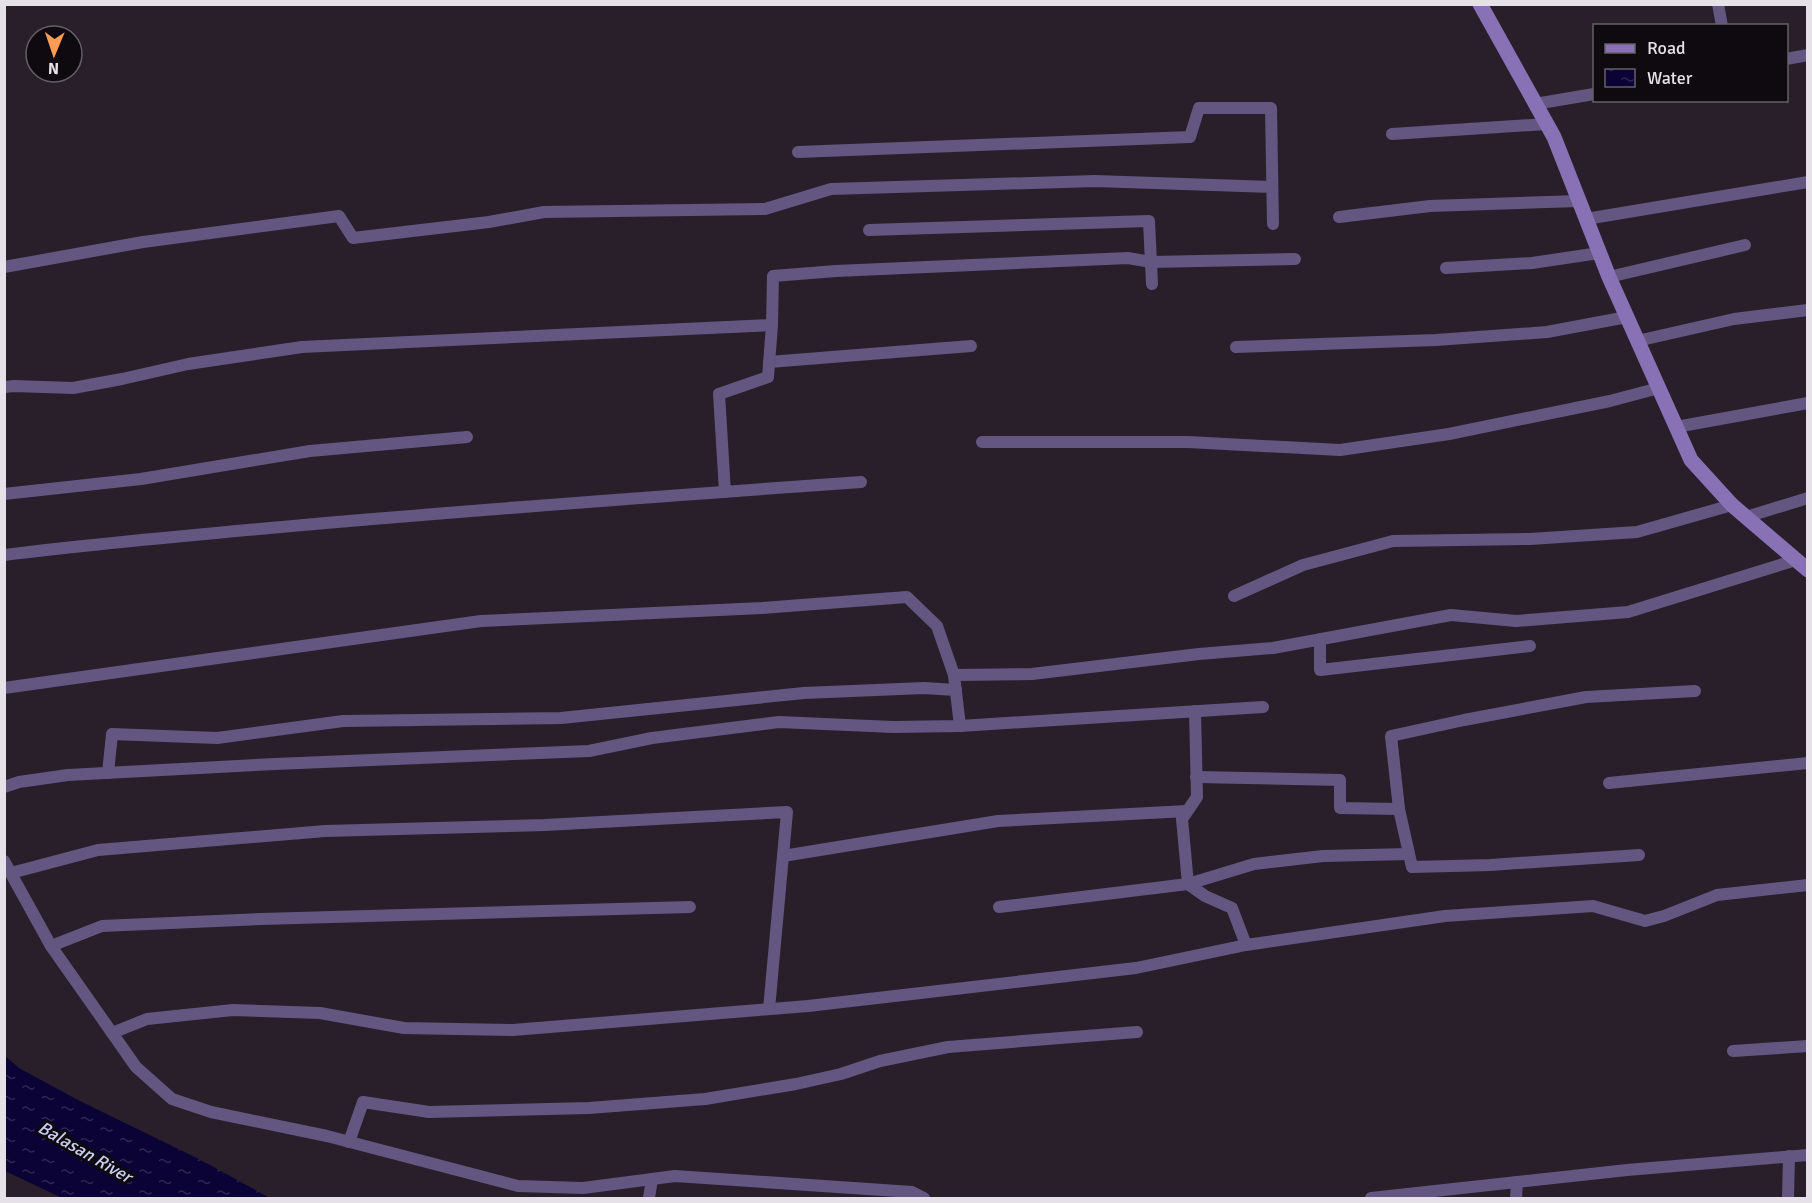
<svg xmlns="http://www.w3.org/2000/svg" width="1812" height="1203" viewBox="0 0 1812 1203" font-family="Signika,sans-serif">
  <style>
    .water { fill: url(#water-ripples) }
    .lines { fill: none; stroke-linecap: round; stroke-linejoin: round }
    .street { stroke: #635680; stroke-width: 12 }
    .secondary { stroke: #8871b5; stroke-width: 15 }
    .labels { text-anchor: middle; stroke-width: 6; stroke-linejoin: round; paint-order: stroke }
    .water-label { font-size: 18px; font-style: italic; fill: #c9cef1; stroke: #0e0a10 }
  </style>
  <defs>
    <pattern id="water-ripples" width="26" height="14" patternUnits="userSpaceOnUse" patternTransform="scale(1.5)"><rect width="26" height="14" fill="#0b0335"/><path d="M2 4q2-2 4 0t4 0M15 11q2-2 4 0t4 0" fill="none" stroke="#2f2752"/></pattern>
  </defs>
  <rect width="100%" height="100%" fill="#281f2b"/>
  <!-- water -->
  <path class="water" d="M 5,1056 L 19,1068 L 78,1100 L 201,1160 L 270,1198 L 62,1198 L 5,1171 Z"/>
  <g class="lines">
    <!-- street -->
    <g class="street">
      <path d="M 1718,4 L 1722,26"/>
      <path d="M 1786,59 L 1808,55"/>
      <path d="M 1535,104 L 1594,94"/>
      <path d="M 1392,134 L 1547,124"/>
      <path d="M 798,152 L 1190,137 L 1199,108 L 1271,108 L 1273,224"/>
      <path d="M 1339,217 L 1430,206 L 1579,201"/>
      <path d="M 1586,219 L 1808,182"/>
      <path d="M 869,230 L 1149,221 L 1152,284"/>
      <path d="M 4,267 L 143,242 L 339,216 L 353,238 L 489,222 L 544,212 L 765,209 L 831,189 L 1095,181 L 1272,187"/>
      <path d="M 1446,268 L 1532,263 L 1599,253"/>
      <path d="M 1609,277 L 1745,245"/>
      <path d="M 1637,341 L 1734,319 L 1808,310"/>
      <path d="M 1236,347 L 1436,340 L 1547,332 L 1627,317"/>
      <path d="M 769,362 L 971,346"/>
      <path d="M 4,387 L 14,386 L 73,388 L 122,379 L 188,364 L 302,347 L 772,325"/>
      <path d="M 1676,427 L 1808,403"/>
      <path d="M 982,442 L 1188,442 L 1340,450 L 1449,434 L 1610,401 L 1659,388"/>
      <path d="M 725,492 L 719,394 L 768,377 L 772,325 L 773,276 L 836,271 L 1128,258 L 1151,262 L 1295,259"/>
      <path d="M 4,494 L 141,479 L 310,451 L 467,437"/>
      <path d="M 1746,517 L 1808,498"/>
      <path d="M 4,555 C 93,544 181,536 270,528 C 467,510 664,496 861,482"/>
      <path d="M 1234,596 L 1303,565 L 1393,541 L 1530,539 L 1637,532 L 1732,505"/>
      <path d="M 1320,639 L 1320,670 L 1530,646"/>
      <path d="M 954,675 L 1032,674 L 1199,654 L 1273,648 L 1451,615 L 1516,621 L 1628,612 L 1796,560"/>
      <path d="M 4,688 L 481,621 L 762,608 L 907,597 L 937,626 L 954,675 L 960,726"/>
      <path d="M 1195,711 L 1197,797 L 1182,819 L 1188,884 L 1205,896 L 1232,908 L 1246,945"/>
      <path d="M 108,773 L 112,734 L 217,738 L 343,721 L 561,718 L 804,693 L 924,688 L 956,690"/>
      <path d="M 1196,777 L 1340,780 L 1340,808 L 1399,809"/>
      <path d="M 1609,783 L 1808,763"/>
      <path d="M 4,787 L 19,782 L 68,775 L 275,764 L 589,751 L 652,738 L 779,722 L 893,727 L 960,726 L 1263,707"/>
      <path d="M 1639,855 L 1490,865 L 1412,867 L 1399,809 L 1391,736 L 1464,720 L 1586,697 L 1695,691"/>
      <path d="M 783,856 L 998,821 L 1187,811"/>
      <path d="M 4,861 L 51,946 L 136,1067 L 172,1099 L 211,1112 L 327,1136 L 518,1186 L 583,1188 L 675,1176 L 912,1192 L 924,1198"/>
      <path d="M 11,873 L 98,850 L 325,831 L 545,825 L 787,812 L 769,1009"/>
      <path d="M 999,907 L 1188,884 L 1254,864 L 1323,856 L 1409,854"/>
      <path d="M 51,946 L 102,926 L 261,919 L 690,907"/>
      <path d="M 112,1033 L 147,1019 L 233,1010 L 320,1013 L 404,1028 L 513,1030 L 808,1006 L 1136,968 L 1246,945 L 1445,916 L 1593,906 L 1645,921 L 1664,916 L 1717,895 L 1808,885"/>
      <path d="M 1733,1051 L 1808,1046"/>
      <path d="M 349,1142 L 363,1102 L 429,1112 L 589,1108 L 705,1099 L 796,1084 L 841,1074 L 880,1061 L 948,1047 L 1137,1032"/>
      <path d="M 649,1198 L 652,1179"/>
      <path d="M 1371,1198 L 1627,1170 L 1808,1155"/>
      <path d="M 1516,1198 L 1517,1182"/>
      <path d="M 1788,1198 L 1789,1156"/>
    </g>
    <!-- secondary -->
    <path class="secondary" d="M 1480,4 L 1554,137 L 1609,277 L 1691,460 L 1732,505 L 1808,570"/>
  </g>
  <g class="labels">
    <!-- water labels -->
    <g class="water-label">
      <text transform="translate(85 1152) rotate(30)" y="6">Balasan River</text>
    </g>
  </g>
  <!-- border -->
  <rect width="1812" height="1203" fill="none" stroke="#e6e0e8" stroke-width="12"/>
  <!-- legend -->
  <rect x="1593" y="24" width="195" height="78" fill="#0e0a10" stroke="#646066" stroke-width="1.5"/>
  <rect x="1605" y="44" width="30" height="9" fill="#8871b5" stroke="#646066" stroke-width="1.5"/>
  <text x="1647" y="54" font-size="18" fill="#e6e0e8">Road</text>
  <rect x="1605" y="69" width="30" height="18" fill="url(#water-ripples)" stroke="#646066" stroke-width="1.5"/>
  <text x="1647" y="84" font-size="18" fill="#e6e0e8">Water</text>
  <!-- north arrow -->
  <g transform="translate(54 54) rotate(182)"><circle r="28" fill="#0e0a10" stroke="#646066" stroke-width="1.5"/>
  <path d="M0-4.5L10 22L0 15L-10 22Z" fill="#fd9c55"/>
  <text y="-9" font-size="16" font-weight="bold" text-anchor="middle" fill="#e6e0e8">N</text>
  </g>
</svg>
